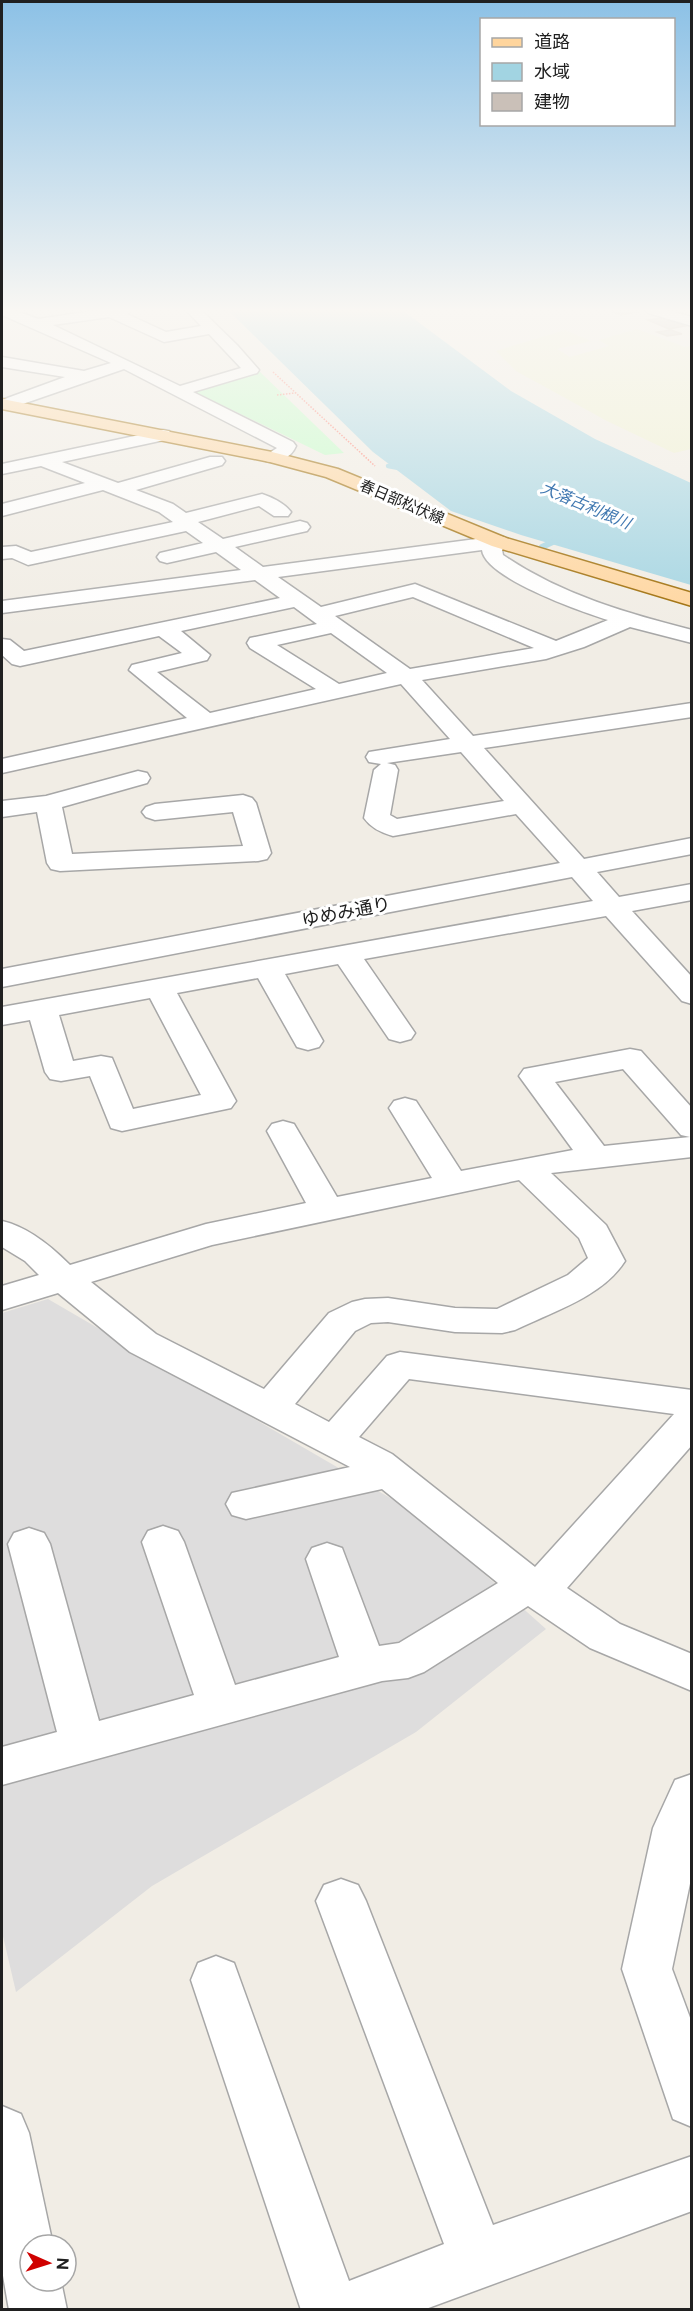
<svg xmlns="http://www.w3.org/2000/svg" width="693" height="2311" viewBox="0 0 693 2311" font-family="'Public Sans','Noto Sans JP',sans-serif">
  <style>
    .residential { fill: #dedddd }
    .farmland { fill: #eff1cf }
    .park { fill: #bffec5 }
    .water { fill: #a2d4e2 }
    .lines { fill: none; stroke-linecap: round; stroke-linejoin: round }
    .stream-far1 { stroke: #a2d4e2; stroke-width: 4.5 }
    .stream { stroke: #a2d4e2; stroke-width: 6 }
    .building { fill: #cac0b8; stroke: #c4b4a6; stroke-width: 1.5 }
    .minor-casing { stroke: #a7a7a7; stroke-width: 3 }
    .major-casing { stroke: #9c6900; stroke-width: 3 }
    .path { stroke: #ff7969; stroke-width: 1.5; stroke-dasharray: 1.5 1.5; stroke-linecap: butt }
    .minor { fill: #fff; fill-rule: evenodd }
    .major { fill: #ffd59d; fill-rule: evenodd }
    .labels { text-anchor: middle; stroke-width: 6; stroke-linejoin: round; paint-order: stroke }
    .far-street-label { font-size: 15px; fill: #202020; stroke: #fff }
    .far-water-label { font-size: 16px; font-style: italic; fill: #4078b1; stroke: #fff }
    .street-label { font-size: 18px; fill: #202020; stroke: #fff }
  </style>
  <rect width="100%" height="100%" fill="#f1ede5"/>
  <!-- residential -->
  <path class="residential" d="M 48,1299 L 416,1513 L 546,1629 L 416,1732 L 152,1886 L 16,1992 L 2,1932 L 2,1313 Z"/>
  <!-- farmland -->
  <path class="farmland" d="M 637,329 L 685,347 L 691,346 L 691,449 L 674,453 L 607,421 L 516,371 L 496,351 L 565,330 L 591,341 L 557,349 L 570,357 L 609,346 L 599,340 Z"/>
  <!-- park -->
  <path class="park" d="M 259,371 L 344,453 L 325,455 L 195,392 L 196,389 Z"/>
  <!-- water -->
  <path class="water" d="M 228,310 L 402,310 L 511,391 L 595,439 L 691,483 L 691,585 L 521,535 L 451,511 L 373,452 Z"/>
  <g class="lines">
    <!-- stream-far1 -->
    <path class="stream-far1" d="M 388,466 L 404,469"/>
    <!-- stream -->
    <path class="stream" d="M 542,547 L 559,539"/>
  </g>
  <!-- building -->
  <g class="building">
    <path d="M 609,310 L 630,310 L 636,312 L 621,315 Z"/>
    <path d="M 661,318 L 671,320 L 685,326 L 669,329 L 648,320 Z"/>
    <path d="M 671,330 L 682,334 L 667,336 L 657,332 Z"/>
  </g>
  <g class="lines">
    <defs>
      <g id="minor">
        <path d="M 2,310 L 14,310 L 38,319 L 99,310 L 133,310 L 127,314 L 166,332 L 201,326 L 186,310 L 201,310 L 237,345 L 259,370 L 257,373 L 193,392 L 293,442 L 296,446 C 291,458 278,464 266,461 L 263,457 L 277,448 L 124,369 L 11,408 L 2,408 L 2,400 L 65,377 L 2,367 L 2,357 L 84,371 L 111,363 L 2,315 ZM 109,317 L 164,342 L 209,334 L 241,368 L 180,386 L 53,325 Z"/>
        <path d="M 646,310 L 667,310 L 692,317 L 692,326 L 648,313 Z"/>
        <path d="M 163,430 L 169,431 L 172,435 L 169,439 L 62,462 L 118,483 L 210,457 L 222,457 L 225,461 L 222,465 L 136,490 L 173,504 L 186,513 L 262,494 C 272,497 285,504 291,512 L 288,516 L 274,516 L 259,506 L 198,522 L 223,539 L 300,521 L 307,523 L 310,527 L 307,531 L 235,547 L 263,567 L 499,536 L 506,538 L 509,542 L 502,550 L 503,555 C 560,594 625,613 692,630 L 692,643 L 630,627 L 584,647 L 546,659 L 422,680 L 473,736 L 692,703 L 692,717 L 484,748 L 584,859 L 692,838 L 692,854 L 597,872 L 619,897 L 692,884 L 692,900 L 632,911 L 692,977 L 692,1004 L 682,1001 L 606,916 L 364,959 L 415,1033 L 411,1039 L 400,1042 L 389,1039 L 338,964 L 285,974 L 323,1041 L 319,1047 L 308,1050 L 297,1047 L 258,978 L 177,993 L 236,1101 L 231,1108 L 122,1131 L 111,1128 L 90,1076 L 61,1081 L 50,1079 L 45,1072 L 30,1020 L 2,1025 L 2,1007 L 593,901 L 572,877 L 2,987 L 2,969 L 560,863 L 516,814 L 393,836 C 382,833 371,828 364,818 L 374,770 L 381,764 L 369,762 L 366,757 L 369,752 L 450,739 L 401,684 L 2,773 L 2,759 L 187,718 L 129,670 L 132,665 L 182,653 L 159,636 L 20,666 L 12,664 L 2,655 L 2,639 L 10,640 L 24,651 L 280,598 L 255,580 L 2,613 L 2,601 L 241,570 L 216,552 L 167,563 L 160,561 L 157,557 L 160,553 L 203,543 L 186,531 L 28,565 L 12,558 L 2,559 L 2,547 L 16,546 L 31,552 L 173,522 L 159,512 L 103,490 L 2,516 L 2,504 L 85,483 L 41,466 L 2,474 L 2,464 ZM 482,550 C 485,578 582,612 608,620 L 556,641 L 415,584 L 321,607 L 278,577 ZM 413,597 L 534,648 L 410,669 L 335,616 ZM 294,607 L 317,624 L 250,638 L 247,643 L 250,648 L 316,689 L 210,713 L 157,672 L 207,660 L 210,655 L 181,631 ZM 331,633 L 387,673 L 339,684 L 277,645 ZM 461,752 L 504,801 L 397,819 L 390,815 L 398,770 L 395,765 L 387,763 ZM 150,998 L 201,1095 L 133,1109 L 112,1058 L 101,1056 L 73,1061 L 59,1015 Z"/>
        <path d="M 138,771 L 147,773 L 150,778 L 147,783 L 62,807 L 72,854 L 243,846 L 233,812 L 155,820 L 146,817 L 142,812 L 146,807 L 155,804 L 243,795 L 252,798 L 256,803 L 271,853 L 267,859 L 258,861 L 60,871 L 51,869 L 47,863 L 37,812 L 2,817 L 2,801 L 46,796 Z"/>
        <path d="M 630,1049 L 641,1051 L 692,1108 L 692,1157 L 551,1173 L 606,1225 L 625,1261 C 602,1297 552,1312 515,1330 L 502,1333 L 455,1332 L 388,1322 L 371,1323 L 355,1331 L 295,1404 L 329,1422 L 387,1356 L 400,1352 L 692,1390 L 692,1445 L 567,1588 L 620,1624 L 692,1654 L 692,1691 L 590,1648 L 528,1606 L 424,1672 L 408,1678 L 382,1681 L 2,1785 L 2,1747 L 57,1732 L 8,1544 L 14,1533 L 29,1528 L 44,1533 L 50,1544 L 99,1721 L 194,1695 L 142,1542 L 148,1531 L 163,1526 L 178,1531 L 184,1542 L 235,1685 L 339,1657 L 306,1559 L 312,1548 L 327,1543 L 342,1548 L 379,1646 L 399,1643 L 498,1583 L 382,1489 L 246,1519 L 232,1515 L 226,1504 L 232,1493 L 350,1467 L 130,1352 L 58,1293 L 2,1310 L 2,1286 L 39,1275 L 25,1261 L 2,1247 L 2,1221 C 28,1227 51,1246 70,1265 L 206,1224 L 306,1203 L 267,1131 L 272,1124 L 283,1121 L 294,1124 L 337,1197 L 432,1178 L 389,1108 L 394,1101 L 405,1098 L 416,1101 L 461,1171 L 573,1150 L 519,1076 L 524,1069 L 535,1067 ZM 623,1069 L 681,1135 L 690,1137 L 604,1146 L 555,1082 ZM 519,1180 L 579,1238 L 588,1258 L 568,1275 L 497,1309 L 455,1308 L 388,1298 L 365,1299 L 352,1302 L 329,1313 L 264,1389 L 156,1334 L 91,1282 L 212,1245 ZM 409,1379 L 674,1414 L 535,1567 L 392,1454 L 359,1437 Z"/>
        <path d="M 692,1774 L 692,1874 L 672,1969 L 692,2023 L 692,2127 L 673,2119 L 622,1969 L 653,1828 L 675,1780 Z"/>
        <path d="M 341,1879 L 358,1885 L 366,1901 L 493,2225 L 692,2156 L 692,2211 L 423,2310 L 301,2310 L 191,1980 L 198,1963 L 216,1956 L 234,1963 L 349,2281 L 444,2244 L 316,1901 L 324,1885 Z"/>
        <path d="M 2,2106 L 21,2114 L 29,2133 L 53,2245 L 30,2245 L 30,2281 L 61,2281 L 67,2310 L 9,2310 L 2,2270 Z"/>
      </g>
      <path id="major" d="M 2,399 L 272,452 L 338,469 L 506,538 L 692,593 L 692,606 L 492,546 L 326,477 L 270,462 L 2,409 Z"/>
    </defs>
    <!-- minor casing -->
    <use href="#minor" class="minor-casing"/>
    <!-- major casing -->
    <use href="#major" class="major-casing"/>
    <!-- path -->
    <g class="path">
      <path d="M 273,372 L 375,466"/>
      <path d="M 277,395 L 295,393"/>
    </g>
    <!-- minor -->
    <use href="#minor" class="minor"/>
    <!-- major -->
    <use href="#major" class="major"/>
  </g>
  <!-- sky -->
  <linearGradient id="sky" x2="0" y2="1"><stop stop-color="#8cc1e6"/><stop offset="0.49" stop-color="#f9f7f3"/><stop offset="1" stop-color="#f9f7f3" stop-opacity="0"/></linearGradient>
  <rect width="693" height="633" fill="url(#sky)"/>
  <g class="labels">
    <!-- far-street labels -->
    <g class="far-street-label">
      <text transform="translate(402 502) rotate(23)" y="5">春日部松伏線</text>
    </g>
    <!-- far-water labels -->
    <g class="far-water-label">
      <text transform="translate(586 505) rotate(23)" y="6">大落古利根川</text>
    </g>
    <!-- street labels -->
    <g class="street-label">
      <text transform="translate(346 912) rotate(-11)" y="6">ゆめみ通り</text>
    </g>
  </g>
  <!-- border -->
  <rect width="693" height="2311" fill="none" stroke="#202020" stroke-width="6"/>
  <!-- legend -->
  <rect x="480" y="18" width="195" height="108" fill="#ffffff" stroke="#a6a6a6" stroke-width="1.5"/>
  <rect x="492" y="38" width="30" height="9" fill="#ffd59d" stroke="#a6a6a6" stroke-width="1.5"/>
  <text x="534" y="48" font-size="18" fill="#202020">道路</text>
  <rect x="492" y="63" width="30" height="18" fill="#a2d4e2" stroke="#a6a6a6" stroke-width="1.5"/>
  <text x="534" y="78" font-size="18" fill="#202020">水域</text>
  <rect x="492" y="93" width="30" height="18" fill="#cac0b8" stroke="#a6a6a6" stroke-width="1.5"/>
  <text x="534" y="108" font-size="18" fill="#202020">建物</text>
  <!-- north arrow -->
  <g transform="translate(48 2263) rotate(93)"><circle r="28" fill="#ffffff" stroke="#a6a6a6" stroke-width="1.5"/>
  <path d="M0-4.5L10 22L0 15L-10 22Z" fill="#d00100"/>
  <text y="-9" font-size="16" font-weight="bold" text-anchor="middle" fill="#202020">N</text>
  </g>
</svg>
